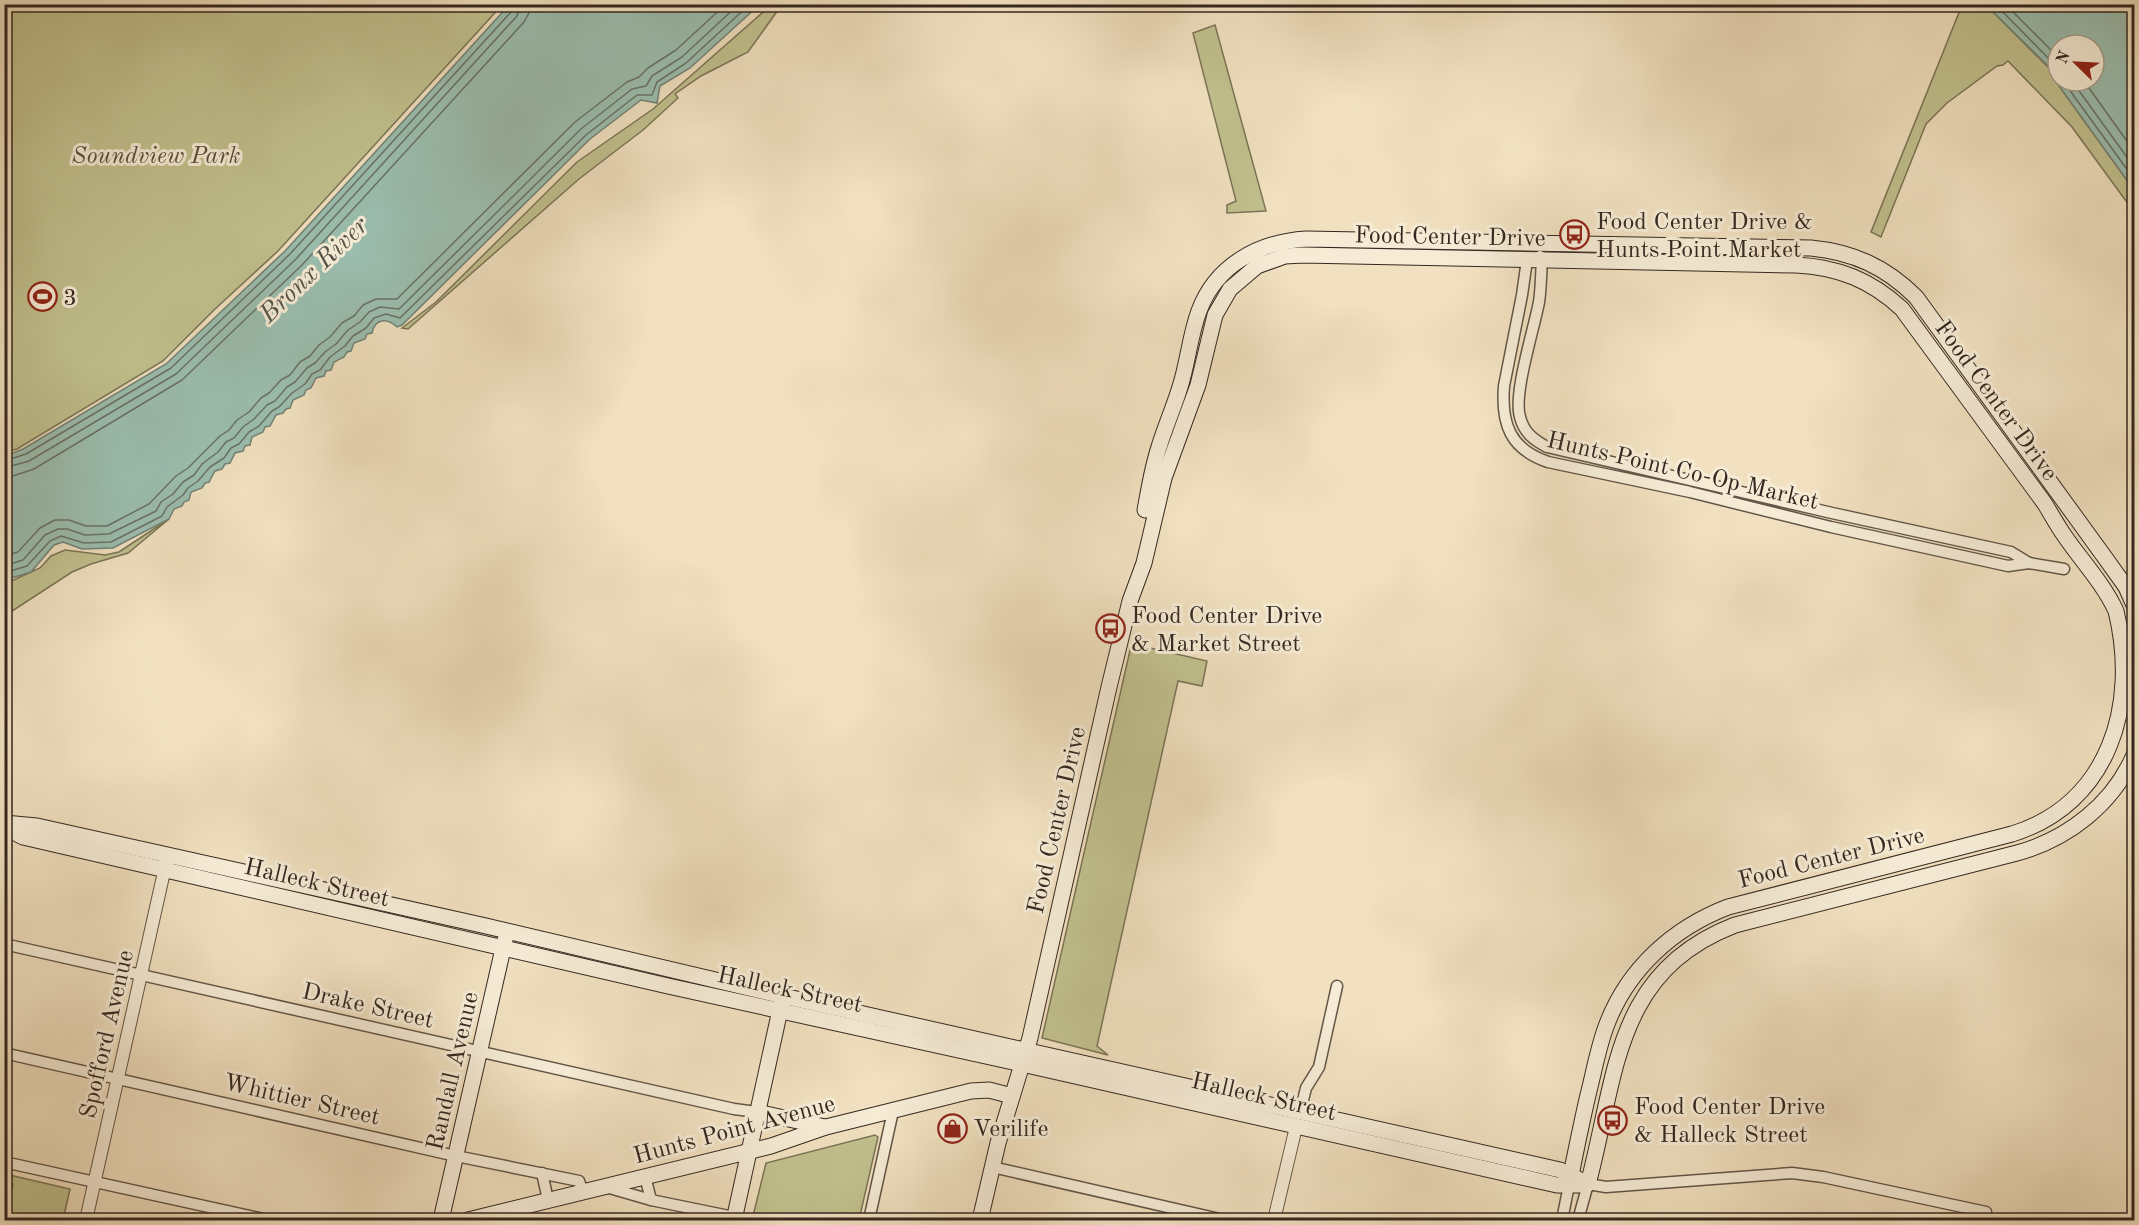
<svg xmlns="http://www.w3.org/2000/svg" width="2139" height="1225" viewBox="0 0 2139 1225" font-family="'Old Standard TT',serif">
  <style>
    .green { fill: #c1c18e; stroke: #7b7457; stroke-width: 1.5 }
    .water { fill: #9bbeaf; stroke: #728276; stroke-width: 1.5; fill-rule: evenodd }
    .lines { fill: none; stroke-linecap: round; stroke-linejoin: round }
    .shore { stroke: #687268; stroke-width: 1.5 }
    .minor-casing { stroke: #645648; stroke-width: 13 }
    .tertiary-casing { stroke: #645648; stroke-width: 14 }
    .secondary-casing { stroke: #352720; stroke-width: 17 }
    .minor { stroke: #f6ecd6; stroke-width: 10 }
    .tertiary { stroke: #f6ecd6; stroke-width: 12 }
    .secondary { stroke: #f6ecd6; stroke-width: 15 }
    .labels { text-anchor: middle; stroke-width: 6; stroke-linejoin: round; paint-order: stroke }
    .park-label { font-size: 24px; font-style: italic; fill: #584e3c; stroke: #f6ecd6 }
    .poi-label { font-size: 24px; fill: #352720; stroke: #f6ecd6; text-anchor: start }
    .street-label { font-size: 24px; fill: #352720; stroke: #f6ecd6 }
    .water-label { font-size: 26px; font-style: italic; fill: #54544b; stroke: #f6ecd6 }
  </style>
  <rect width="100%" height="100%" fill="#f1e1c0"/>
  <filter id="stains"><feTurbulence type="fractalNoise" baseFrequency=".00333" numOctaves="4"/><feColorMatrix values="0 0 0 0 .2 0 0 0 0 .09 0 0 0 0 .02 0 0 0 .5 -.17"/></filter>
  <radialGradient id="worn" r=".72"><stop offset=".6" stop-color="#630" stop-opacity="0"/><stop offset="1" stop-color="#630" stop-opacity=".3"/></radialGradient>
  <!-- green -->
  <g class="green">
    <path d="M 4,5 L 5,4 L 502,5 L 278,251 L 214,310 L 163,361 L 17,449 L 5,452 Z"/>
    <path d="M 771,5 L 793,5 L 778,10 L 748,52 L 701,76 L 675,94 L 678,98 L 643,130 L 579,179 L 408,329 L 402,328 L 436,302 L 577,162 L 653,109 Z"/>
    <path d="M 1962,5 L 1986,5 L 2051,70 L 2054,79 L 2134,190 L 2134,212 L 2072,127 L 2008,61 L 2003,65 L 1997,66 L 1947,103 L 1926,124 L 1881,237 L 1871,232 Z"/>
    <path d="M 1215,25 L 1266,211 L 1227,213 L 1227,205 L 1236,201 L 1193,33 Z"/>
    <path d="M 169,519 L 128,553 L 91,564 L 72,572 L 6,615 L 5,614 L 5,584 L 40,568 L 51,556 L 65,550 L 105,555 L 119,552 Z"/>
    <path d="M 1133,644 L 1207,661 L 1202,686 L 1178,681 L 1097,1046 L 1108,1055 L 1042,1038 L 1131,646 Z"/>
    <path d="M 875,1135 L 878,1137 L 859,1220 L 752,1220 L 766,1163 Z"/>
    <path d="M 5,1174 L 70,1189 L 63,1220 L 14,1220 L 7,1213 L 13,1184 L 5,1182 Z"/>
  </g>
  <!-- water -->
  <g class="water">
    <path d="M 509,5 L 759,5 L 690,68 L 660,86 L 657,103 L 641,100 L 590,139 L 402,325 L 397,327 C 387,318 375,318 372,333 L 367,334 L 365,339 L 354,343 L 351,351 L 347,352 L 344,357 L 334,362 L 331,370 L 326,371 L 324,376 L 316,378 L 311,388 L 306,390 L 304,395 L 293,400 L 290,408 L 286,409 L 283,413 L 276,415 L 270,426 L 265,427 L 263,432 L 252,437 L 250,445 L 245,446 L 243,451 L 235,453 L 230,463 L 225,464 L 222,469 L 215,471 L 209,482 L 205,483 L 202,488 L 191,492 L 189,500 L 184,502 L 182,506 L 174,509 L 169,519 L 113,548 L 82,549 L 63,542 L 54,545 L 31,572 L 5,580 L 5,456 L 23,449 L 166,364 L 286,250 Z"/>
    <path d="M 1986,5 L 2134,5 L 2134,190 L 2054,79 L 2051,69 ZM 2058,45 L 2094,45 L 2094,81 L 2058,81 Z"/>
  </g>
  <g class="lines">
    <!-- shore -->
    <g class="shore">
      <path d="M 1995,4 L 2055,65 L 2058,71"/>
      <path d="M 2005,4 L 2058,57"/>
      <path d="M 2063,81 L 2134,179"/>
      <path d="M 2072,81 L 2134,167"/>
      <path d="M 2084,81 L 2134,151"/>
      <path d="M 4,461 L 26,454 L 171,368 L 290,254 L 512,11 L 513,4"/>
      <path d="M 4,468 L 29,461 L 176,374 L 296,259 L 517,16 L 521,4"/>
      <path d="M 4,477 L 13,476 L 34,469 L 182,380 L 302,265 L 524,22 L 529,13 L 530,4"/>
      <path d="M 4,556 L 18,552 L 40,528 L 55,520 L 69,520 L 86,526 L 107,526 L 149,504 L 176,476 L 188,468 L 220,436 L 229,430 L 237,420 L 249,412 L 261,398 L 269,393 L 281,380 L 290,375 L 300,362 L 310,356 L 319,345 L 330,337 L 342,323 L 354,316 L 363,305 L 376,299 L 397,299 L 575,122 L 627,82 L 639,77 L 648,68 L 676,50 L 726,4"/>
      <path d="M 4,566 L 23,560 L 45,535 L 58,529 L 67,529 L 85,535 L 109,534 L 156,511 L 161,502 L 173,494 L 183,482 L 194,475 L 202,464 L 218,452 L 226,442 L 234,438 L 243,427 L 254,419 L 267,405 L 275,401 L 287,387 L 295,382 L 307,368 L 315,363 L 325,352 L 336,344 L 348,330 L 360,322 L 369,312 L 380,307 L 399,309 L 581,129 L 632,89 L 646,86 L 652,76 L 682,57 L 739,4"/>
      <path d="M 4,573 L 27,566 L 50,541 L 61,536 L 84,543 L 111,542 L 162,516 L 167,507 L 183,495 L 188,488 L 198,481 L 210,467 L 224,458 L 231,448 L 239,444 L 249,432 L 259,426 L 272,411 L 279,407 L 292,393 L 305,384 L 312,374 L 320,370 L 330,357 L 345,346 L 353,336 L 366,328 L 374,318 L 386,314 L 400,318 L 586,135 L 637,95 L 652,95 L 657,82 L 686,63 L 750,4"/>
    </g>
    <defs>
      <g id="minor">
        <path d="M 1527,260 L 1522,295 L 1504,386 C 1501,424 1510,449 1548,462 L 1690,492 L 1831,527 L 2008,566 L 2029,563 L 2011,552 L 1832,513 L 1547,447 C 1534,440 1524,433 1520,417 C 1513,394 1534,329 1539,302 C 1541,289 1541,274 1542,260 L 1540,256"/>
        <path d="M 2029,563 L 2064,569"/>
        <path d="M 4,944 L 734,1109 L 757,1112"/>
        <path d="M 4,1053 L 456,1156 L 579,1181 L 583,1192"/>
        <path d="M 1300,1112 L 1306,1088 L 1319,1067 L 1337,986"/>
        <path d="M 4,1162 L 268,1220"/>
        <path d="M 992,1167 L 1224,1220"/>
        <path d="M 542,1173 L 548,1200"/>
        <path d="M 645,1176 L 651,1200"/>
        <path d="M 606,1187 L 651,1200 L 734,1217"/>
        <path d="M 869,1220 L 893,1111"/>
        <path d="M 1562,1220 L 1569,1185"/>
        <path d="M 1578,1220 L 1588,1184 L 1606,1187 L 1792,1173 L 1823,1177 L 1986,1212"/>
      </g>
      <g id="tertiary">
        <path d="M 86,1220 L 166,863"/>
        <path d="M 1274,1220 L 1296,1127"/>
      </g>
      <g id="secondary">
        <path d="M 1145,510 C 1149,489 1152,468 1159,447 C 1165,427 1174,407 1180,387 C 1188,362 1190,335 1199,311 C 1216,265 1259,242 1306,239 L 1811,248 C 1853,252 1886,267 1916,297 L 2106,559 L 2126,587 L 2134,605"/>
        <path d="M 4,823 L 37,826 L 486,926 L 783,996 L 1560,1170 L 1588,1184"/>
        <path d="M 4,827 L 23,837 L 668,986 L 1022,1064 L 1557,1185 L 1580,1185"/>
        <path d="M 757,1112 L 825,1127"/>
        <path d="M 1588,1184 C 1617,1077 1613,972 1735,925 L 2017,853 C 2068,839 2113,804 2134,755"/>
        <path d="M 441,1220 L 505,940"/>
        <path d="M 468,1220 L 771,1146 L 826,1127 L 971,1091 L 989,1090 L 1012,1096"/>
        <path d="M 734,1220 L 782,1001"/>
        <path d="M 980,1220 L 998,1143 L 1030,1038 L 1109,687 L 1130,601 L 1144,563 L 1164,478 L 1198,385 L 1215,315 L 1230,289 L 1257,266 L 1285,256 L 1303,255 L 1796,265 C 1838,267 1871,280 1902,309 L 2045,504 C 2051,514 2057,525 2064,535 C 2081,560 2103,583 2116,611 C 2139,705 2109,804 2012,834 L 1728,907 C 1673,928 1628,969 1607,1024 C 1598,1047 1594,1072 1588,1095 C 1581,1125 1575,1155 1569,1185"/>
      </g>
    </defs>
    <!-- minor casing -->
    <use href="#minor" class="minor-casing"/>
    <!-- tertiary casing -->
    <use href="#tertiary" class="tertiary-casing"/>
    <!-- secondary casing -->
    <use href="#secondary" class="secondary-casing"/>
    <!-- minor -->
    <use href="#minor" class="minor"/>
    <!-- tertiary -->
    <use href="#tertiary" class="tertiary"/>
    <!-- secondary -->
    <use href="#secondary" class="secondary"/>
  </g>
  <!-- icons -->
  <defs>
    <symbol id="bus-ring" viewBox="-11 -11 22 22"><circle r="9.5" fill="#f6ecd6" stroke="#8f2418" stroke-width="1.5"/><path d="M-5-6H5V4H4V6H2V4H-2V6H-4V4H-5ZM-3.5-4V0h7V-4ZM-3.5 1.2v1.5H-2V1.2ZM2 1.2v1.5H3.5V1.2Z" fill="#8f2418"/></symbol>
    <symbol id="stadium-ring" viewBox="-11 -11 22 22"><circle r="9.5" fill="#f6ecd6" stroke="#8f2418" stroke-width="1.5"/><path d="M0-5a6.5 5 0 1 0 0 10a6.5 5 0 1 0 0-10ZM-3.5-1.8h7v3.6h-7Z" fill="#8f2418"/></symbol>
    <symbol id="shop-ring" viewBox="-11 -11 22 22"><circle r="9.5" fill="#f6ecd6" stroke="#8f2418" stroke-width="1.5"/><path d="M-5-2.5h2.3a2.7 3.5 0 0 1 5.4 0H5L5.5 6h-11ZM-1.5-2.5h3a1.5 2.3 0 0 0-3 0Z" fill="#8f2418"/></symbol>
  </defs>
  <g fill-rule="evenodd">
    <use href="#bus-ring" x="1558" y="218" width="33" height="33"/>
    <use href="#stadium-ring" x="26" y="280" width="33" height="33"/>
    <use href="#bus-ring" x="1094" y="612" width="33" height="33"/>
    <use href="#bus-ring" x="1596" y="1104" width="33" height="33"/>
    <use href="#shop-ring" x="936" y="1112" width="33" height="33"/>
  </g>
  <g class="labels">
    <!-- park labels -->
    <g class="park-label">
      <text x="156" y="163">Soundview Park</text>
    </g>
    <!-- poi labels -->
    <g class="poi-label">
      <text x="1596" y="229">Food Center Drive &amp;<tspan x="1596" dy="28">Hunts Point Market</tspan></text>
      <text x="63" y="305">3</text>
      <text x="1131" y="623">Food Center Drive<tspan x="1131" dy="28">&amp; Market Street</tspan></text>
      <text x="1634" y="1114">Food Center Drive<tspan x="1634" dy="28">&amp; Halleck Street</tspan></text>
      <text x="973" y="1136">Verilife</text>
    </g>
    <!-- street labels -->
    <g class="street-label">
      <text transform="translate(1450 236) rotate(1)" y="8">Food Center Drive</text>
      <text transform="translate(1997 400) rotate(54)" y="8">Food Center Drive</text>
      <text transform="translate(1683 470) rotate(13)" y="8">Hunts Point Co-Op Market</text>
      <text transform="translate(1056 820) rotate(-77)" y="8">Food Center Drive</text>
      <text transform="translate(1831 857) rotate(-14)" y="8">Food Center Drive</text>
      <text transform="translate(317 882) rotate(13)" y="8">Halleck Street</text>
      <text transform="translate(790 989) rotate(12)" y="8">Halleck Street</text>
      <text transform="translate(368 1005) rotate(13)" y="8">Drake Street</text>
      <text transform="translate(106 1034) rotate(-77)" y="8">Spofford Avenue</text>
      <text transform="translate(452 1071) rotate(-77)" y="8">Randall Avenue</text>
      <text transform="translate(1264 1096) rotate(13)" y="8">Halleck Street</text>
      <text transform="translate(302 1099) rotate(13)" y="8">Whittier Street</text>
      <text transform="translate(734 1129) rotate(-15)" y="8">Hunts Point Avenue</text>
    </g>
    <!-- water labels -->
    <g class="water-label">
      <text transform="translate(313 269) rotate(-44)" y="9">Bronx River</text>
    </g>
  </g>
  <!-- margin -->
  <rect width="2139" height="1225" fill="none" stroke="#f1e1c0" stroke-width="24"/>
  <rect x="6" y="6" width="2127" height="1213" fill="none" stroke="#352720" stroke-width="3"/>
  <rect x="12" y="12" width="2115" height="1201" fill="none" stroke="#352720" stroke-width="1.5"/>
  <!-- north arrow -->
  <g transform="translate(2076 63) rotate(294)"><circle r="28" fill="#f6ecd6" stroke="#a99d8d" stroke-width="1.5"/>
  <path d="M0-4.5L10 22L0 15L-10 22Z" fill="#8f2418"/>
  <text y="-9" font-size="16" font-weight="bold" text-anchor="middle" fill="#352720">N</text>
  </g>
  <rect width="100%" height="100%" filter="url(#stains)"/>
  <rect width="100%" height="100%" fill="url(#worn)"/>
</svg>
